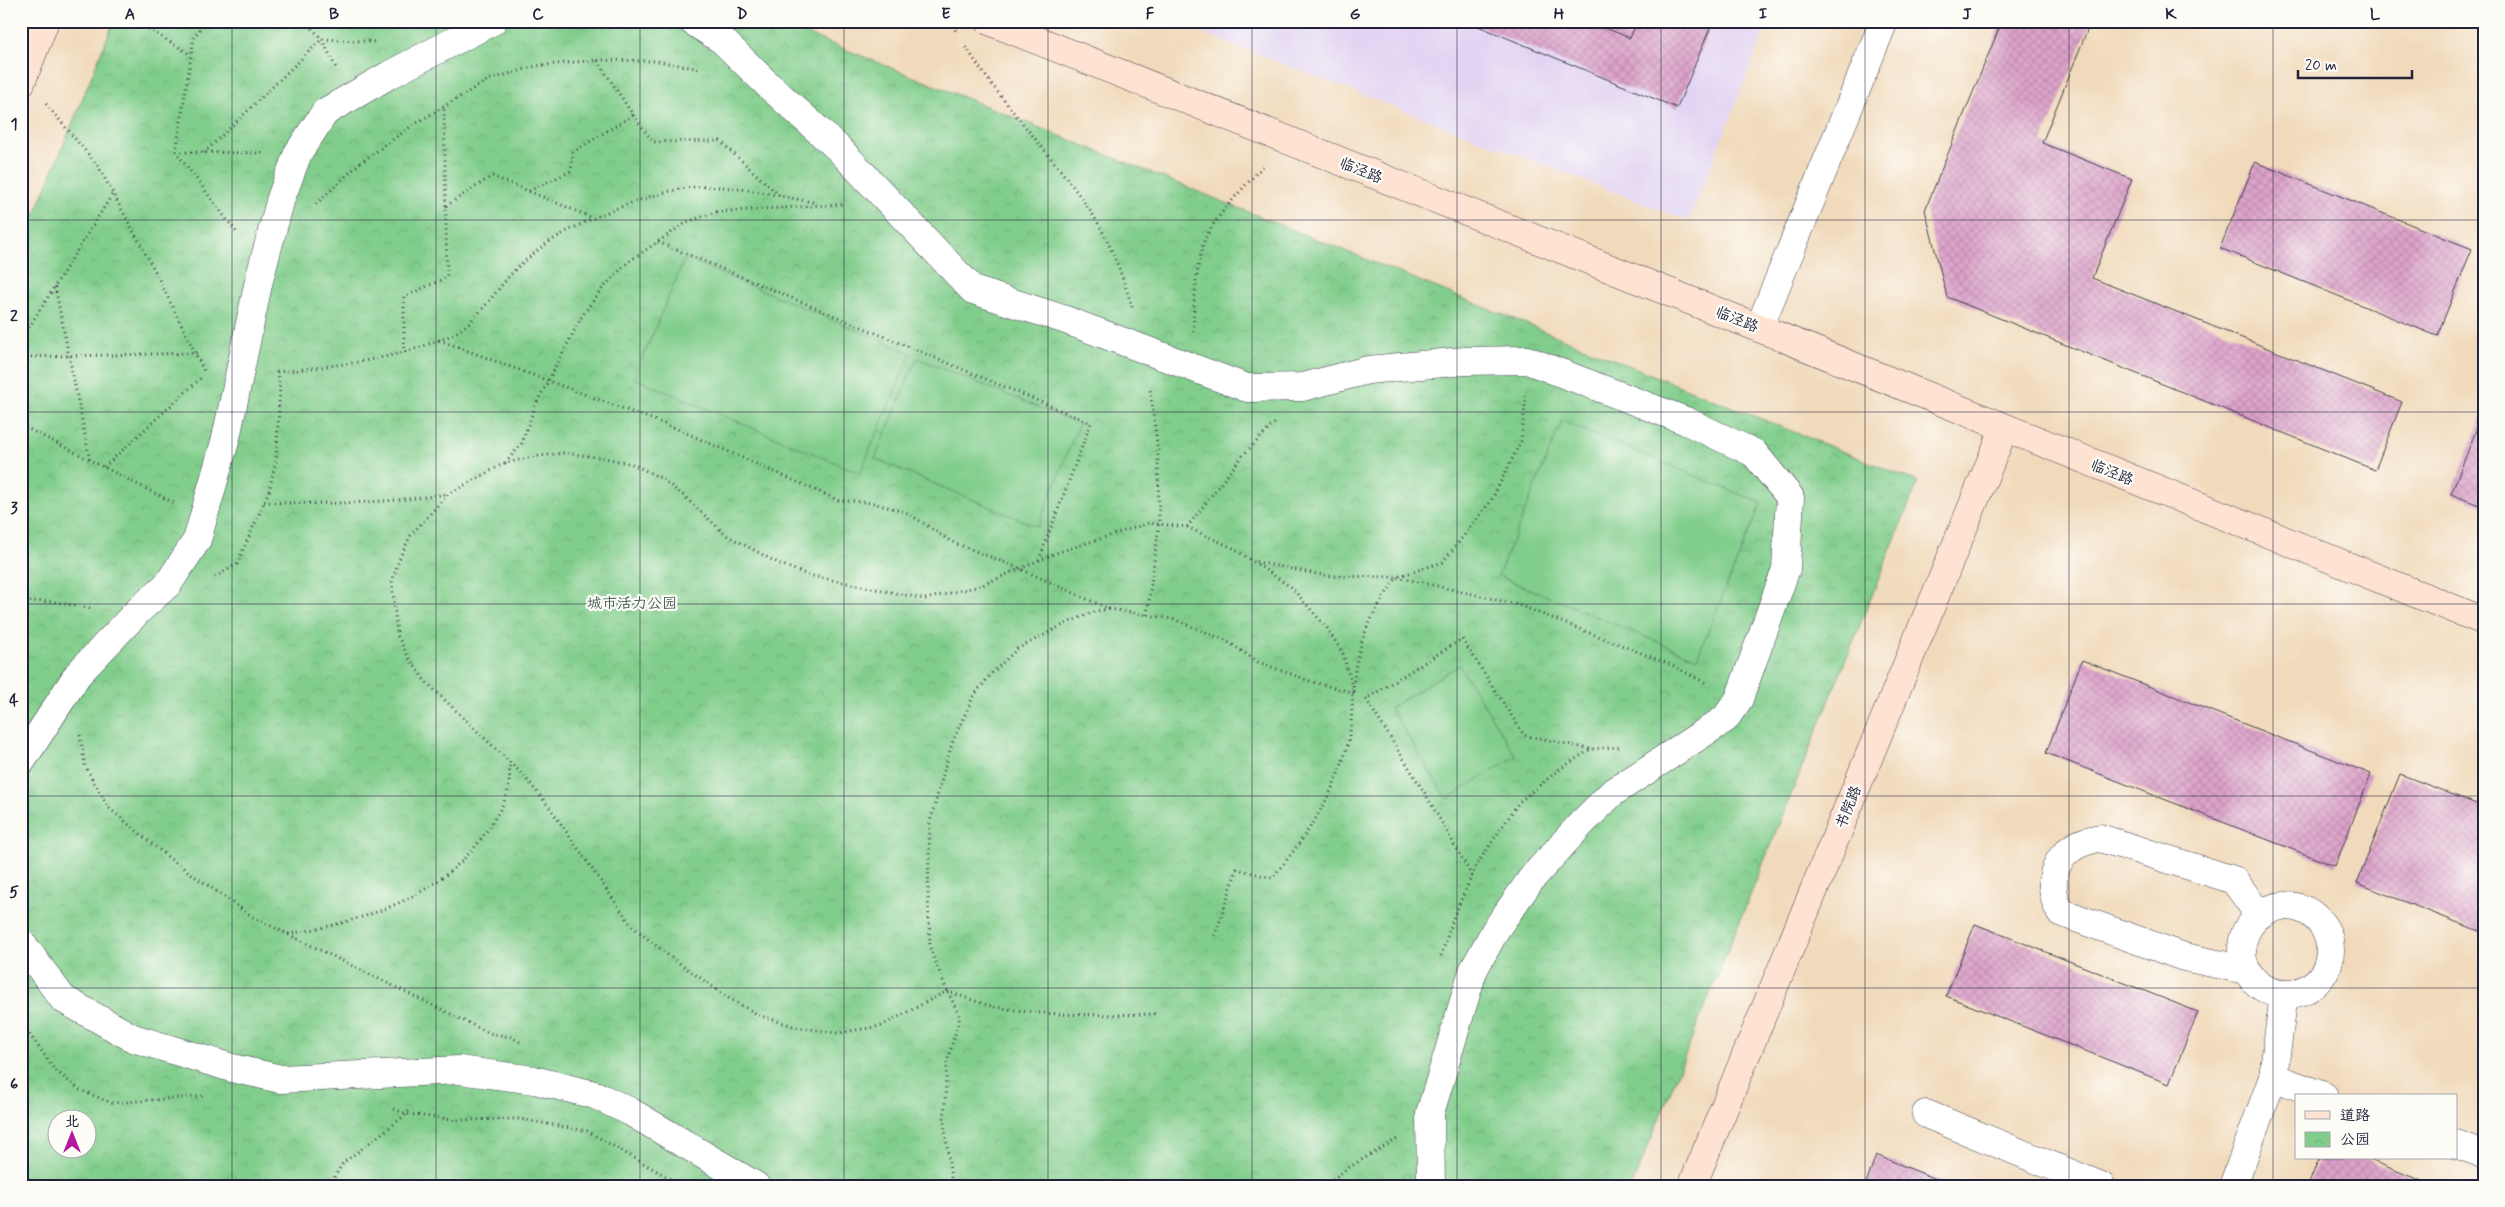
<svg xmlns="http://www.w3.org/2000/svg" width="2505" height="1207" viewBox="0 0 2505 1207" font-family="Mynerve,'LXGW WenKai TC',sans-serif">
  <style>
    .built { fill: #e2d4f3 }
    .park { fill: url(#park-crowns); stroke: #527864; fill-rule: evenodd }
    .pitch { fill: #81ce8c; stroke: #527864 }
    .building { fill: url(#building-cross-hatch) }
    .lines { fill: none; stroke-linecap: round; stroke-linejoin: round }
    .street-casing { stroke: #413e4e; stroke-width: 29 }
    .secondary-casing { stroke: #413e4e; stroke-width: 29 }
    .path { stroke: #413e4e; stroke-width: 3; stroke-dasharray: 1 4; stroke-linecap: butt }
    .street { stroke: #fff; stroke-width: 28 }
    .secondary { stroke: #fee3d2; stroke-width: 28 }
    .grid { fill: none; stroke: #22223b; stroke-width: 1; stroke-opacity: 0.55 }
    .labels { text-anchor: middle; stroke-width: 4.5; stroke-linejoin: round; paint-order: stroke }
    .street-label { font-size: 15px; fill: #22223b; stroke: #fdfcf7 }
    .park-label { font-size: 15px; fill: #435e57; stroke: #fdfcf7 }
    .neatline { fill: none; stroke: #22223b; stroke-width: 2 }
    .grid-label { font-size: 16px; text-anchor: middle; font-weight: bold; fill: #22223b }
  </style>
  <defs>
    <pattern id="park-crowns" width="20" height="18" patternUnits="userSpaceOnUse" patternTransform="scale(1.25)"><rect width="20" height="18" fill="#81ce8c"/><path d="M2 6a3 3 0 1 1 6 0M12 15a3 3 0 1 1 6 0" fill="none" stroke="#6fb17a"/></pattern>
    <pattern id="building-cross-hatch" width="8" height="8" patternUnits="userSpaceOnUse" patternTransform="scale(1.25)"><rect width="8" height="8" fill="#dda3ca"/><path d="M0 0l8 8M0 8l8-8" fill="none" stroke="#bd8cae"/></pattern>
  </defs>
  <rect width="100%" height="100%" fill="#fdfcf7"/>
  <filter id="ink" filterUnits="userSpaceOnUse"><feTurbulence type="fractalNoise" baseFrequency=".02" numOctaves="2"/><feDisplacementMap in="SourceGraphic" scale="10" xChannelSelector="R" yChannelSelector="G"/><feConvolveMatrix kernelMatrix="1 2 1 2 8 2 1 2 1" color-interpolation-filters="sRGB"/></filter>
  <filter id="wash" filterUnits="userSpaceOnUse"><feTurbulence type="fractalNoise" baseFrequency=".0096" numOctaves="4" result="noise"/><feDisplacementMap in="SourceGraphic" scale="20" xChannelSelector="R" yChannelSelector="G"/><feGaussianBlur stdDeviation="1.12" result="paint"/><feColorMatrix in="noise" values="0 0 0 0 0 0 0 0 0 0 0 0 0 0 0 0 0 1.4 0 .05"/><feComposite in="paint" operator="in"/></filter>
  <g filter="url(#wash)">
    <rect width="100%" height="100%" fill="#f1dabb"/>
    <!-- built -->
    <path class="built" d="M 1172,21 L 1769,21 L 1689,221 Z"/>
    <!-- park -->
    <path class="park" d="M 114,21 L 775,21 L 1918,482 L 1632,1186 L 21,1186 L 21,249 ZM 58,1120 L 88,1120 L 88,1150 L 58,1150 Z"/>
    <!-- pitch -->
    <g class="pitch">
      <path d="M 685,258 L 911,353 L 860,473 L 634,378 Z"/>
      <path d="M 917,358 L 1079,424 L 1038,527 L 875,459 Z"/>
      <path d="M 1562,421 L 1761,503 L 1697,658 L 1498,576 Z"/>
      <path d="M 1459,665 L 1516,756 L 1447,799 L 1390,708 Z"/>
    </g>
    <g id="blocks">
      <!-- building -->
      <g class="building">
        <path d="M 1466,21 L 1588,21 L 1630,38 L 1637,21 L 1713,21 L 1677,108 Z"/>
        <path d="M 2002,21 L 2091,21 L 2042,143 L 2132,179 L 2092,278 L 2402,402 L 2375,470 L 1947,297 L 1925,210 Z"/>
        <path d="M 2255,162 L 2472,249 L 2437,336 L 2220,248 Z"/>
        <path d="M 2484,410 L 2484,507 L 2451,494 Z"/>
        <path d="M 2082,660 L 2371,774 L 2335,866 L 2046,753 Z"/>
        <path d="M 2400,774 L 2484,807 L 2484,933 L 2357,883 Z"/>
        <path d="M 1975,924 L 2198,1012 L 2169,1084 L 1946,996 Z"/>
        <path d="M 1876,1155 L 1954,1186 L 1865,1186 Z"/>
        <path d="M 2319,1158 L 2365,1158 L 2434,1186 L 2308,1186 Z"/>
      </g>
    </g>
  </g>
  <g filter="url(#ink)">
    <use href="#blocks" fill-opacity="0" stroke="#413e4e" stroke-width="1"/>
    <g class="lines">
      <defs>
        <g id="street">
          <path d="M 692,21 L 722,40 L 767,84 L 839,149 L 973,290 L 1063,319 L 1247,388 L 1303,387 L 1368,370 L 1464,361 L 1527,360 L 1686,421 L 1754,453 L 1790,497 L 1786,569 L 1739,699 L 1725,719 L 1612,793 L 1581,824 L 1532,878 L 1496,929 L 1473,971 L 1430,1113 L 1431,1186"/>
          <path d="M 1759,328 L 1884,21"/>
          <path d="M 21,762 L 78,674 L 138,611 L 168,584 L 197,540 L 226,438 L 259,280 L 281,198 L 298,153 L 325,112 L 389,75 L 493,21"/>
          <circle cx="2286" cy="950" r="44"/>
          <path d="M 21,942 L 63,999 L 133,1038 L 232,1068 L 281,1079 L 459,1070 L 534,1080 L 595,1095 L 629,1111 L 756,1186"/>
          <path d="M 2246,970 L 2184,957 L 2060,912 C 2042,874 2060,844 2100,838 L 2234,880 L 2259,915"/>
          <path d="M 2273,1077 L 2324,1096"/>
          <path d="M 1926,1114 L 2101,1186"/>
          <path d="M 2456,1144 L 2484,1154"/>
          <path d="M 2233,1186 L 2273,1077 L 2284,994"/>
        </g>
        <g id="secondary">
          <path d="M 989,21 L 1759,328 L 2484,621"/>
          <path d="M 21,83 L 45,21"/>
          <path d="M 1692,1186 L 2004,429"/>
        </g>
      </defs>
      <!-- street casing -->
      <use href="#street" class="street-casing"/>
      <!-- secondary casing -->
      <use href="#secondary" class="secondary-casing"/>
      <!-- path -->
      <g class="path">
        <path d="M 136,21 L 191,55"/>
        <path d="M 206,21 L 194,37 L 176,152 L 237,233"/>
        <path d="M 305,21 L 322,39 L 336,68"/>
        <path d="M 950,21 L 956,31"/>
        <path d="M 966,47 C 1003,106 1054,156 1093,215 C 1111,243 1123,278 1133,310"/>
        <path d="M 46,104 L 98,166 L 155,271 L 204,371"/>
        <path d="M 633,115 L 653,142 L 720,141 L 780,196"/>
        <path d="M 176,152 L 262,153"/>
        <path d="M 204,153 L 322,39 L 377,42"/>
        <path d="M 529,191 L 571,171 L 573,152 L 633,115 L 597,60"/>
        <path d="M 316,204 L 360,163 L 413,125 L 488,80 L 536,66 L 597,60 L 656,61 L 701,69"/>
        <path d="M 446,206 L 492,176 L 593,218"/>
        <path d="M 658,242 L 1091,423 L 1038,562"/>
        <path d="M 55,287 L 90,460"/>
        <path d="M 1194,331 C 1192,308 1197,261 1205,239 C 1214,218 1247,184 1263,166"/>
        <path d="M 21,340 L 113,193"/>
        <path d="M 439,340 L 675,428 L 838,500 L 873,503 L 908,513 L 950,541 L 1021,569 L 1109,609 L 1173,619 L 1225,640 L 1258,662 L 1313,682 L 1354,693"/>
        <path d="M 404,353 L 404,297 L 447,277 L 444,106"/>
        <path d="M 21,357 L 197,353"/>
        <path d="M 277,372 C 329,366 380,362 429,344 C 440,340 454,335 463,328 C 483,312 497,289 514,271 C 520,264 529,258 537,251 C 567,225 652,191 693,187 C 731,184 779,196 817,203"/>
        <path d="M 21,425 L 174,503"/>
        <path d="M 505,463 L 521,445 L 535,406 L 582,316 L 601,290 L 628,262 L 687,222 L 716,212 L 845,204"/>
        <path d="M 104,467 L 203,376"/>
        <path d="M 264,502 C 325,505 387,503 447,494"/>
        <path d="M 1187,527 L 1243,455 L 1277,421"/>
        <path d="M 1256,562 L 1327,576 L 1397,577 L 1443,562 L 1491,501 L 1521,441 L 1526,396"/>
        <path d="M 215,577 L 237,564 L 269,491 L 276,460 L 280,389 L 276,369"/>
        <path d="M 1109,609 L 1096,611 L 1067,623 L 1017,649 L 992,673 L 974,695 L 952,743 L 930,822 L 928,893 L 930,948 L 947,991 L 881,1026 L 838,1033 L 796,1027 L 761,1016 L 730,999 L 665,953 L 631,925 L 550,808 L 524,776 L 425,681 L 409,658 L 397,635 L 392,581 L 400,557 L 411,535 L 448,494 L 505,463 L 532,457 L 563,453 L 605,458 L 632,464 L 661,478 L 684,496 L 726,535 L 780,564 L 808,575 L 925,599 L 980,586 L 1056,553 L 1149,523 L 1187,527 L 1233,548 L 1291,587 L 1327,628 L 1343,654 L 1354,693"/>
        <path d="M 21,614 L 31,601 L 56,602 L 94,609"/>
        <path d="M 1147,615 L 1159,524 L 1158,451 L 1150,389"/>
        <path d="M 80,735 L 85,766 L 109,808 L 169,858 L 253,917 L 489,1033 L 511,1037 L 520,1042"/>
        <path d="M 1472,876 L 1426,795 L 1366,699 L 1462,639 L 1524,735 L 1591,749"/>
        <path d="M 288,934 C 366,921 448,896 491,824 C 497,815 504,804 507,794 C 510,785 509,773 510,764"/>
        <path d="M 1215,936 L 1237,869 L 1272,878 C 1303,841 1333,798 1346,750 C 1355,720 1350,686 1358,655 C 1365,626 1380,602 1397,577 L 1516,604 L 1669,664 L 1708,684"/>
        <path d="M 1441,956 L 1454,916 L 1477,864 L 1519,802 L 1560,769 L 1591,749 L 1619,747"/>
        <path d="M 947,991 C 962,996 977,1002 991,1006 C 1045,1017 1103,1015 1157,1014"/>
        <path d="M 948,992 L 960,1017 L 947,1062 L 944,1122 L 952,1186"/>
        <path d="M 21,1022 L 55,1070 L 80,1090 L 112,1103 L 205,1096"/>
        <path d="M 394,1109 L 407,1114 L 457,1120 L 520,1119 L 587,1131 L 683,1186"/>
        <path d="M 329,1186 L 343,1163 L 407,1114 L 410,1107"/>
        <path d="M 1325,1186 L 1346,1169 L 1397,1139"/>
      </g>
      <!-- street -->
      <use href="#street" class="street"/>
      <!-- secondary -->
      <use href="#secondary" class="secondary"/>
    </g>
  </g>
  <!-- grid -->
  <path class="grid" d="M 232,21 L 232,1186M 436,21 L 436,1186M 640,21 L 640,1186M 844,21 L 844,1186M 1048,21 L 1048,1186M 1252,21 L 1252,1186M 1457,21 L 1457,1186M 1661,21 L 1661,1186M 1865,21 L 1865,1186M 2069,21 L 2069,1186M 2273,21 L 2273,1186M 21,220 L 2484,220M 21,412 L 2484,412M 21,604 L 2484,604M 21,796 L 2484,796M 21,988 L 2484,988"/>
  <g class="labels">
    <!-- street labels -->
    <g class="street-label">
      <text transform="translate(1361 170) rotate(22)" y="5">临泾路</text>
      <text transform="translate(1737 319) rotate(22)" y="5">临泾路</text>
      <text transform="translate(2112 472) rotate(22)" y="5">临泾路</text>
      <text transform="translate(1848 807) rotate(-68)" y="5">书院路</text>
    </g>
    <!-- park labels -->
    <g class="park-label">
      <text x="632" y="608">城市活力公园</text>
    </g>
  </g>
  <!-- margin -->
  <rect width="2505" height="1207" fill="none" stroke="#fdfcf7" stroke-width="55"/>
  <!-- legend -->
  <rect x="2295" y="1094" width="162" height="65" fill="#fdfcf7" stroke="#a5a5ac"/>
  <rect x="2305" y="1111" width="25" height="8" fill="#fee3d2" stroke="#a5a5ac"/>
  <text x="2340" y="1120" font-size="15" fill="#22223b">道路</text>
  <rect x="2305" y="1132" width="25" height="15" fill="url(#park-crowns)" stroke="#a5a5ac"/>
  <text x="2340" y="1144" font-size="15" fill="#22223b">公园</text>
  <!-- north arrow -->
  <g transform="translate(72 1134)"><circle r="24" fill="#fdfcf7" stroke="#a5a5ac"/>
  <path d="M0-4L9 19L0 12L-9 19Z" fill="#b5179e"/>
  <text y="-8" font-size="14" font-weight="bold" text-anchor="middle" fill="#22223b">北</text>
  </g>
  <!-- scale -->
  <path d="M2298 70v8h114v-8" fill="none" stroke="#22223b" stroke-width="2.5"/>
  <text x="2305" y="70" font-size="15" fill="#22223b" stroke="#fdfcf7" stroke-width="4" paint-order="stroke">20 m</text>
  <rect x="28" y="28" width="2450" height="1152" class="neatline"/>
  <g class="grid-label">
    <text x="130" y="19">A</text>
    <text x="334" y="19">B</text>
    <text x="538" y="19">C</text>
    <text x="742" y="19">D</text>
    <text x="946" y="19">E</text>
    <text x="1150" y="19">F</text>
    <text x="1355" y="19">G</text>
    <text x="1559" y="19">H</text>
    <text x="1763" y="19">I</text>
    <text x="1967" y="19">J</text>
    <text x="2171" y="19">K</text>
    <text x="2375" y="19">L</text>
    <text x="14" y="129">1</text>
    <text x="14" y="321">2</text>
    <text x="14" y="513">3</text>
    <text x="14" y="705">4</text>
    <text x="14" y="897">5</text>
    <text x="14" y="1089">6</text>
  </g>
</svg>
